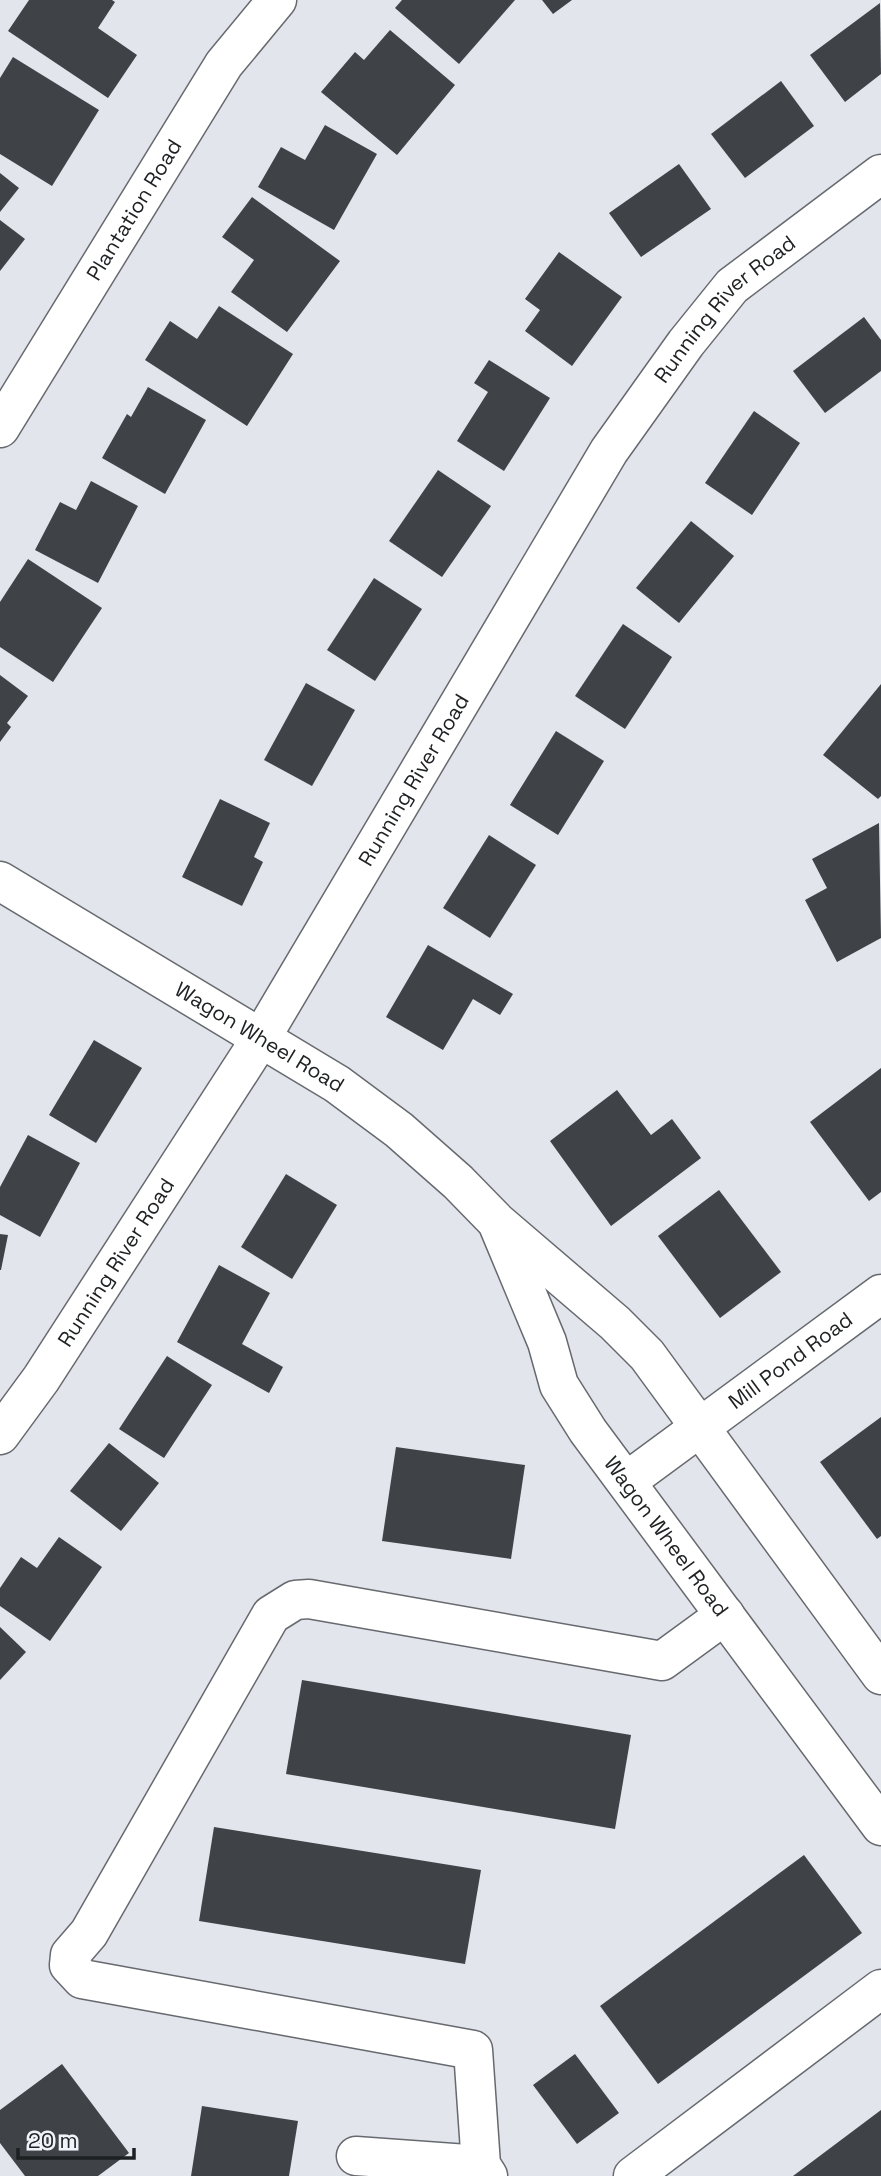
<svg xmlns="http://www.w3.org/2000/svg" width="881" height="2176" viewBox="0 0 881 2176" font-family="'Space Grotesk',sans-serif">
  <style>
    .building { fill: #3f4348 }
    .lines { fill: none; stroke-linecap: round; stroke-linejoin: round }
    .minor-casing { stroke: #666a6f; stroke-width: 41 }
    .minor { stroke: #fff; stroke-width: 38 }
    .labels { text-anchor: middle; stroke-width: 7; stroke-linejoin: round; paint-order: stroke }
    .street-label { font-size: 21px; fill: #1e2022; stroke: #eff4fa }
  </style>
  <rect width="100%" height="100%" fill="#e2e6ec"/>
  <!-- building -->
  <g class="building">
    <path d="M 29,0 L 112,0 L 115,2 L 98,28 L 137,55 L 108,98 L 8,31 Z"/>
    <path d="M 402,0 L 515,0 L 459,64 L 395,8 Z"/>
    <path d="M 542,0 L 572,0 L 553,14 Z"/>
    <path d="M 880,3 L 881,74 L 845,102 L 810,55 Z"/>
    <path d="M 390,30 L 455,85 L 397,155 L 321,92 L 355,52 L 364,60 Z"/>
    <path d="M 13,57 L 99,110 L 52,186 L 0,154 L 0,78 Z"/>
    <path d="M 781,81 L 814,126 L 745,178 L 711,134 Z"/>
    <path d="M 325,125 L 377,154 L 334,230 L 258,187 L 281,147 L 305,160 Z"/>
    <path d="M 679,164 L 711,209 L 641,257 L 609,213 Z"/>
    <path d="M 0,173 L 19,188 L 0,212 Z"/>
    <path d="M 252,197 L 340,261 L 287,332 L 231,292 L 254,260 L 222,237 Z"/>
    <path d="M 0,220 L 25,239 L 0,271 Z"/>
    <path d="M 559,252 L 622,297 L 572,366 L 525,331 L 540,310 L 525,299 Z"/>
    <path d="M 219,306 L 293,354 L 247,426 L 145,360 L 170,321 L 197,339 Z"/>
    <path d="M 864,317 L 881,340 L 881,371 L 825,413 L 793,371 Z"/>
    <path d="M 489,360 L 550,398 L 504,471 L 457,441 L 488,392 L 474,383 Z"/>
    <path d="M 148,387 L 206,420 L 165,494 L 102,458 L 127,414 L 131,417 Z"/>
    <path d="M 754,411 L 800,443 L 752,515 L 705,483 Z"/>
    <path d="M 438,470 L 491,506 L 442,577 L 389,541 Z"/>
    <path d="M 91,481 L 138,506 L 98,583 L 35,550 L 60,502 L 76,510 Z"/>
    <path d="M 691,521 L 734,556 L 679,623 L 636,588 Z"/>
    <path d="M 28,559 L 102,608 L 53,682 L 0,647 L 0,602 Z"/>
    <path d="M 374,578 L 422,609 L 375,681 L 327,650 Z"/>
    <path d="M 623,624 L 672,657 L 625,729 L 575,696 Z"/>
    <path d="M 0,675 L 28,696 L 7,723 L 11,727 L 0,742 Z"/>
    <path d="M 306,683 L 355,710 L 312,786 L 264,760 Z"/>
    <path d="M 881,684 L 881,796 L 878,799 L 823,755 Z"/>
    <path d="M 556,731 L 604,761 L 558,835 L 510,805 Z"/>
    <path d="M 220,799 L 270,823 L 254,857 L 263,862 L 242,906 L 182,877 Z"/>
    <path d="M 879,823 L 881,938 L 837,962 L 805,900 L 827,888 L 812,859 Z"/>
    <path d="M 489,835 L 536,865 L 490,938 L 443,908 Z"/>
    <path d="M 428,945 L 513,994 L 500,1015 L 473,999 L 443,1050 L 386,1017 Z"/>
    <path d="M 94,1040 L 142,1068 L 96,1143 L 49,1115 Z"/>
    <path d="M 881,1068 L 881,1192 L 869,1201 L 810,1122 Z"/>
    <path d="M 617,1090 L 651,1135 L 672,1119 L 701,1158 L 611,1226 L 550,1141 Z"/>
    <path d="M 28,1135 L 80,1163 L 40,1237 L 0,1215 L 0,1187 Z"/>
    <path d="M 286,1174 L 337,1205 L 292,1279 L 241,1247 Z"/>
    <path d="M 719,1190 L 781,1272 L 720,1318 L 658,1236 Z"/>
    <path d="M 0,1234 L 8,1235 L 1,1270 L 0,1270 Z"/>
    <path d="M 219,1265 L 270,1293 L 242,1344 L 283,1367 L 269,1393 L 177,1342 Z"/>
    <path d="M 167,1356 L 212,1385 L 164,1458 L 119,1429 Z"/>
    <path d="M 881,1417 L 881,1536 L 877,1539 L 820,1462 Z"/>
    <path d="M 109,1443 L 159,1483 L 121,1531 L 70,1491 Z"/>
    <path d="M 396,1447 L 525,1465 L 511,1559 L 382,1541 Z"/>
    <path d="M 59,1537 L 102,1567 L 50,1641 L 0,1606 L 0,1588 L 21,1557 L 37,1568 Z"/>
    <path d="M 0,1627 L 26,1652 L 0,1680 Z"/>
    <path d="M 302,1680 L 631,1735 L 615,1829 L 286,1774 Z"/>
    <path d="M 214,1827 L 481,1870 L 465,1964 L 199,1921 Z"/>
    <path d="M 804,1855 L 862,1933 L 658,2084 L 600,2006 Z"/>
    <path d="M 575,2054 L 619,2113 L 577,2144 L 533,2085 Z"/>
    <path d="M 62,2064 L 129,2153 L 98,2176 L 25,2176 L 0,2143 L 0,2110 Z"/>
    <path d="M 202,2106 L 298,2121 L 289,2176 L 191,2176 Z"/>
    <path d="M 881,2110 L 881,2176 L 793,2176 Z"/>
  </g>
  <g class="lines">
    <defs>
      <g id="minor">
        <path id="s1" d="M 0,428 L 224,64 L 277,0"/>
        <path id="s2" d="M 0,881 L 337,1084 L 399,1130 L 458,1182 L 497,1222 L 615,1323 L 647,1355 L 881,1675"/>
        <path id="s3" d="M 499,1227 L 547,1342 L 559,1385 L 588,1431 L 881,1826"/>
        <path id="s4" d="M 0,1435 L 41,1379 L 261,1038 L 609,451 L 686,343 L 732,286 L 881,174"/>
        <path id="s5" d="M 627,1481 L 881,1294"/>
        <path d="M 356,2156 L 481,2165"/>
        <path d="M 488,2176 L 481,2165 L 473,2050 L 82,1979 L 69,1965 L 70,1955 L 89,1933 L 271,1615 L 295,1600 L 309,1599 L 662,1661 L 725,1615"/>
        <path d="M 633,2176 L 881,1989"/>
      </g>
    </defs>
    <!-- minor casing -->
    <use href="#minor" class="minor-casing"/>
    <!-- minor -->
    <use href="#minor" class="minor"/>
  </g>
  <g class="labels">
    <!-- street labels -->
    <g class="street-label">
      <text dy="7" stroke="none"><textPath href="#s1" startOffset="256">Plantation Road</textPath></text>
      <text dy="7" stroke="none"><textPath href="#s4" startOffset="1342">Running River Road</textPath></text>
      <text dy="7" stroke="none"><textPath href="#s4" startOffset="775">Running River Road</textPath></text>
      <text dy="7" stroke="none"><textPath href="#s2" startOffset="303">Wagon Wheel Road</textPath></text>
      <text dy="7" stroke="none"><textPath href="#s4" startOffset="208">Running River Road</textPath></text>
      <text dy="7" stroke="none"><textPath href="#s5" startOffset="203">Mill Pond Road</textPath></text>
      <text dy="7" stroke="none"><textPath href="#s3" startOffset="355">Wagon Wheel Road</textPath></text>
    </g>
  </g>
  <!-- scale -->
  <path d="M18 2148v10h116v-10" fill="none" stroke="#1e2022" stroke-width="3.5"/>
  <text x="28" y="2148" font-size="21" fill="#1e2022" stroke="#eff4fa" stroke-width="5" paint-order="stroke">20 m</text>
</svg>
